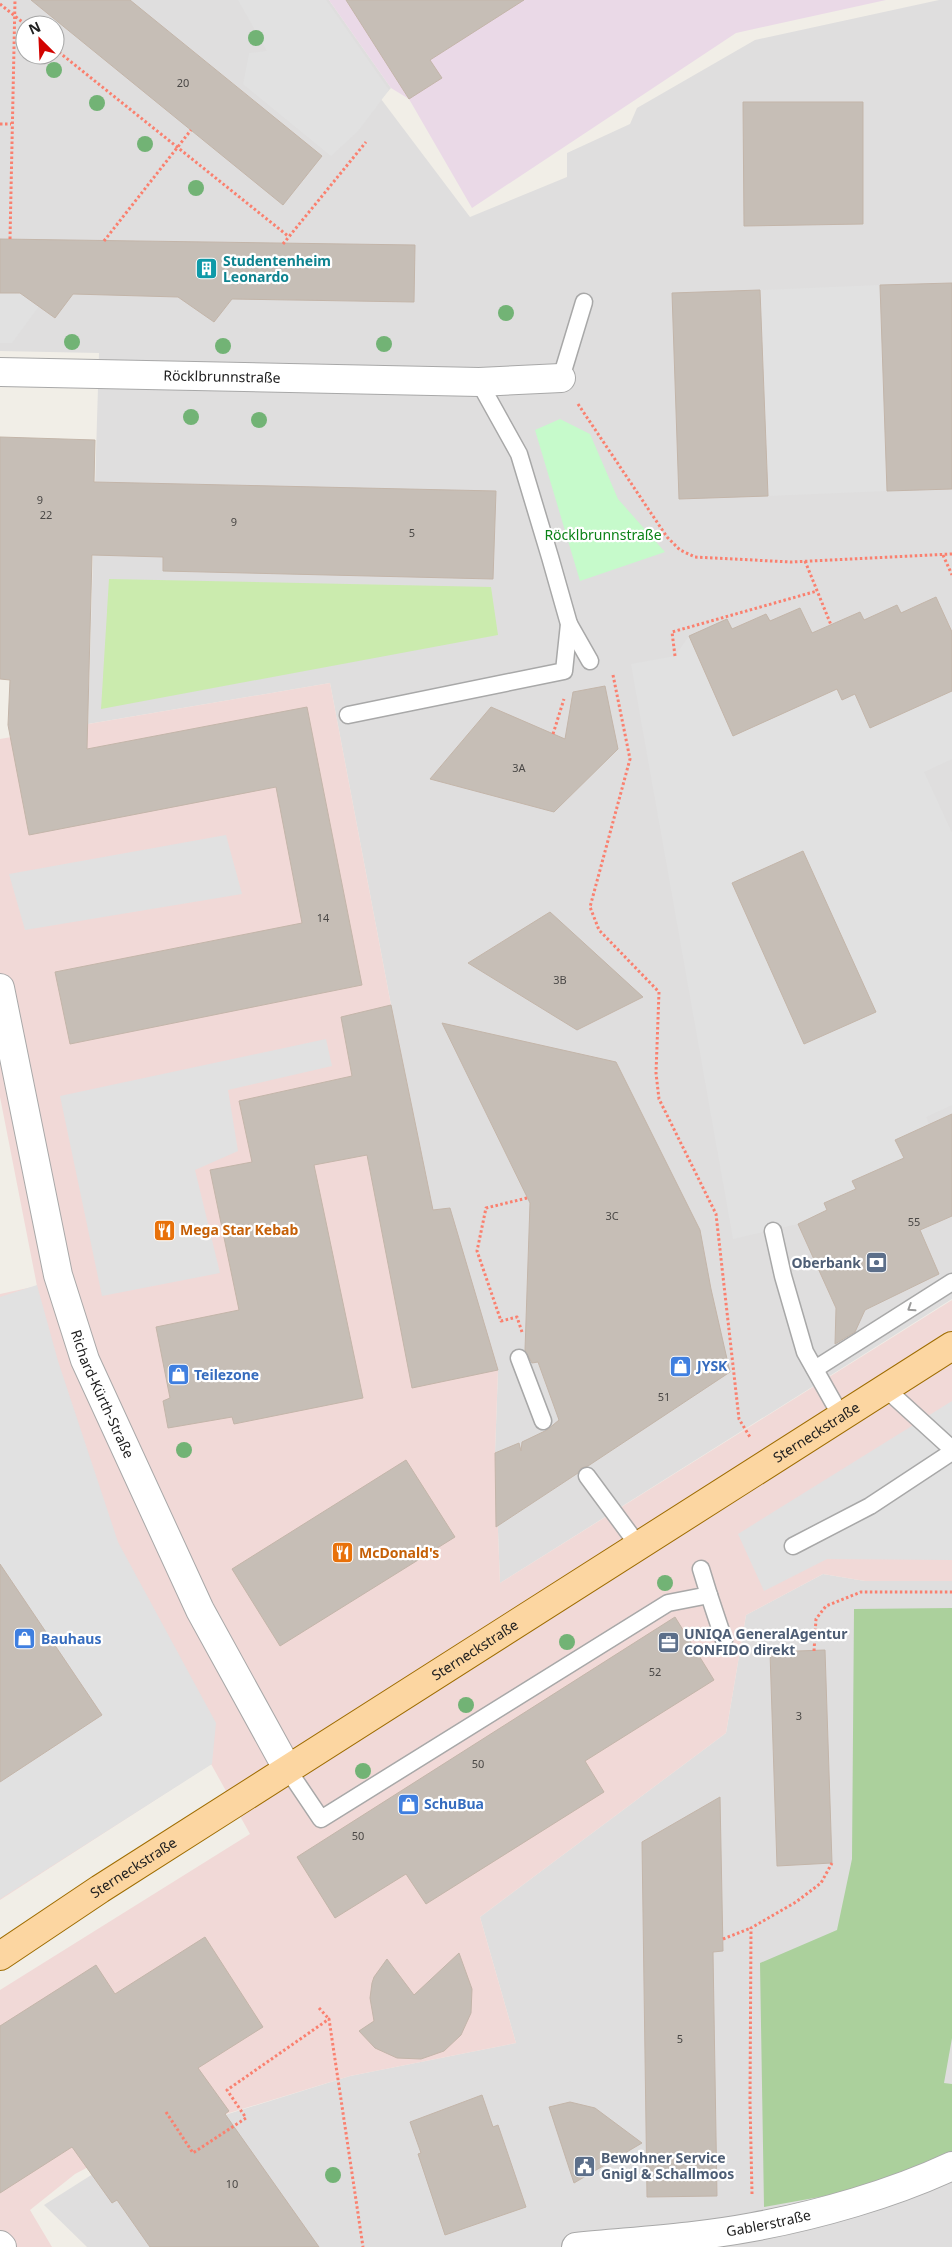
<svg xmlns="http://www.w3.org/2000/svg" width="952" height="2247" viewBox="0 0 952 2247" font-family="'Noto Sans',sans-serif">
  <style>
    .residential { fill: #dfdede; fill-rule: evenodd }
    .commercial { fill: #f1d9d7 }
    .industrial { fill: #ead9e7 }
    .grass { fill: #cbebae }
    .forest { fill: #abd09c }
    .park { fill: #c6facb }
    .parking { fill: #e1e1e1 }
    .building { fill: #c6beb6; stroke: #c3b5a9 }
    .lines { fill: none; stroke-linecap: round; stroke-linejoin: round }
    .lane-casing { stroke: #a8a8a8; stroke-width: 19 }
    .street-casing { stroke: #a8a8a8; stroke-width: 30 }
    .primary-casing { stroke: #9e6c00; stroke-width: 30 }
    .path { stroke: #fa806f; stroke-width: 3; stroke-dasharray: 2.5 2.5; stroke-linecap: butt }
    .lane { stroke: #fff; stroke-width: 16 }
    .street { stroke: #fff; stroke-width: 28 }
    .primary { stroke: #fcd6a1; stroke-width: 28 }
    .tree { fill: #72b375 }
    .oneway { stroke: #9b9b9b }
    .labels { text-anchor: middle; stroke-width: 4.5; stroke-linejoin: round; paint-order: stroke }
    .number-label { font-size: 11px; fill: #4a4846 }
    .culture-label { font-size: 14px; font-weight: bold; fill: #0d838f; stroke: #fff; text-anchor: start }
    .street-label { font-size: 14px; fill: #212121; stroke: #fff }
    .park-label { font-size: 14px; fill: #0b8217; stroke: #fff }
    .food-label { font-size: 14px; font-weight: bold; fill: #c56008; stroke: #fff; text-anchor: start }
    .service-label { font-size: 14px; font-weight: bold; fill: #4e5e75; stroke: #fff; text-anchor: start }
    .shop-label { font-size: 14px; font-weight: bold; fill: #366cbe; stroke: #fff; text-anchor: start }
  </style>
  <rect width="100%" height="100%" fill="#f1eee7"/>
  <!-- residential -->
  <g class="residential">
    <path d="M 0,0 L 329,0 L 391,88 L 381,99 L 470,217 L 567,177 L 567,153 L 630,124 L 637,108 L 755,40 L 939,0 L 952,0 L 952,1299 L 500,1583 L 495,1453 L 498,1370 L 433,1210 L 391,1005 L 330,683 L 88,724 L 99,353 L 0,351 ZM 25,25 L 55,25 L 55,55 L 25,55 Z"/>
    <path d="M 823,1574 L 865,1581 L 952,1581 L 952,2247 L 87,2247 L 44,2205 L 148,2139 L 350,2076 L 516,2043 L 480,1917 L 726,1733 L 746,1615 Z"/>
  </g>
  <!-- commercial -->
  <path class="commercial" d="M 330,683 L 391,1005 L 433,1210 L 450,1208 L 498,1370 L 495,1453 L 500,1583 L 952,1300 L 952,1581 L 865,1581 L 823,1574 L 746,1615 L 726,1733 L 480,1917 L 516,2043 L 350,2076 L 138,2141 L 75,2174 L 30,2210 L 52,2247 L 0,2247 L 0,1990 L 250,1834 L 211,1764 L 0,1900 L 0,1294 L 37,1286 L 0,1097 L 0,739 Z"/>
  <!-- industrial -->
  <path class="industrial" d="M 329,0 L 886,0 L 736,33 L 472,208 L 409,99 L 391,88 Z"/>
  <!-- grass -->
  <path class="grass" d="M 109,579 L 491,587 L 498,635 L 101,709 Z"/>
  <!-- forest -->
  <path class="forest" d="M 952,1608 L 952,2038 L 944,2083 L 952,2084 L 952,2157 L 864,2189 L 764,2207 L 760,1963 L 837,1930 L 852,1859 L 854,1609 Z"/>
  <!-- park -->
  <path class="park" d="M 560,419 L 590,434 L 618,499 L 665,552 L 580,581 L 535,430 Z"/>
  <!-- parking -->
  <g class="parking">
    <path d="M 238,0 L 326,0 L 389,90 L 358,131 L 331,156 L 243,84 L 249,53 L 267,51 Z"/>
    <path d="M 880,285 L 887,491 L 768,496 L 760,290 Z"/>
    <path d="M 0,293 L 48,294 L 12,343 L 0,343 Z"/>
    <path d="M 689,636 L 733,736 L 837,689 L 842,700 L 855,694 L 870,728 L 952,691 L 952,759 L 924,772 L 952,833 L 952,1105 L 926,1117 L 929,1124 L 896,1139 L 904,1158 L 852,1181 L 856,1189 L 824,1203 L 827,1210 L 798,1224 L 733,1239 L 631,664 L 675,656 Z"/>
    <path d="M 226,835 L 242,894 L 25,930 L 9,874 Z"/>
    <path d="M 326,1039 L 332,1066 L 228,1090 L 238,1151 L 195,1170 L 220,1273 L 102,1296 L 60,1096 Z"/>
    <path d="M 37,1285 L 58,1361 L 118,1542 L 216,1723 L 212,1764 L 0,1899 L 0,1782 L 102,1715 L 0,1564 L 0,1297 Z"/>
    <path d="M 952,1401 L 952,1560 L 827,1559 L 764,1591 L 738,1534 Z"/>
  </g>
  <!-- building -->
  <g class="building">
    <path d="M 31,0 L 130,0 L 322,156 L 283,205 Z"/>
    <path d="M 346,0 L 524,0 L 430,60 L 442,78 L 409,99 Z"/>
    <path d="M 743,102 L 863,102 L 863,224 L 744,226 Z"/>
    <path d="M 0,239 L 415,245 L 414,302 L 232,299 L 214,322 L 178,297 L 73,294 L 55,318 L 20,293 L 0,293 Z"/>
    <path d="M 952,283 L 952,489 L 887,491 L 880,285 Z"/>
    <path d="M 760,290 L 768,496 L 679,499 L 672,293 Z"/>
    <path d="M 0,437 L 95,440 L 94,482 L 496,491 L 493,579 L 163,571 L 163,557 L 92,555 L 87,749 L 307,707 L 362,985 L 70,1044 L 55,972 L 302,923 L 276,787 L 29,835 L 8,725 L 10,680 L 0,679 Z"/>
    <path d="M 936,597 L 952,632 L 952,691 L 870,728 L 855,694 L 842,700 L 837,689 L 733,736 L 689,636 L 727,619 L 732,629 L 766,614 L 770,621 L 800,608 L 812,633 L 860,612 L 864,620 L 897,605 L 901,613 Z"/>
    <path d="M 605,686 L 618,749 L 554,812 L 430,779 L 491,707 L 565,739 L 573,692 Z"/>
    <path d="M 803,851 L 876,1012 L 804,1044 L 732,883 Z"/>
    <path d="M 550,912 L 643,997 L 577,1030 L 468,963 Z"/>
    <path d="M 391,1005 L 433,1210 L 450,1208 L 498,1370 L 412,1388 L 367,1155 L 314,1165 L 363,1398 L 234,1424 L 232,1417 L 168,1428 L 163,1401 L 170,1398 L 156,1327 L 239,1310 L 210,1170 L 252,1162 L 239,1101 L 352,1076 L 341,1017 Z"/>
    <path d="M 442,1023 L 616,1062 L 700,1230 L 711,1289 L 730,1372 L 588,1466 L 581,1468 L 578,1473 L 496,1527 L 495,1453 L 519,1443 L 521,1451 L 522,1442 L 547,1430 L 559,1420 L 538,1362 L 532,1363 L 525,1350 L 530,1203 Z"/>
    <path d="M 952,1114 L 952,1216 L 920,1230 L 939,1274 L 865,1310 L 855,1332 L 835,1344 L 836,1308 L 798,1224 L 827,1210 L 824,1203 L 856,1189 L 852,1181 L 904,1158 L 895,1140 Z"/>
    <path d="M 406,1460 L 455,1537 L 280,1646 L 232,1569 Z"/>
    <path d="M 0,1564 L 102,1715 L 0,1782 Z"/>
    <path d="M 675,1617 L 714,1680 L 585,1761 L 604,1792 L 426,1904 L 406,1874 L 335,1918 L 297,1857 Z"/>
    <path d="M 825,1650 L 832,1863 L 777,1866 L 770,1652 Z"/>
    <path d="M 720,1797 L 723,1951 L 713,1952 L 717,2196 L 647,2197 L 642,1842 Z"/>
    <path d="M 205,1937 L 263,2027 L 198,2068 L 229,2111 L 225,2114 L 319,2247 L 150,2247 L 117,2200 L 112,2203 L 72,2147 L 0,2193 L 0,2026 L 96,1965 L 115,1994 Z"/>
    <path d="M 459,1953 L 472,1989 L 471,2013 L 461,2035 L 444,2051 L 421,2059 L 397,2058 L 375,2048 L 359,2031 L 374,2021 L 370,1998 L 372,1983 L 374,1977 L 387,1959 L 414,1995 Z"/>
    <path d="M 482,2095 L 493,2127 L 498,2125 L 526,2207 L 445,2235 L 418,2154 L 421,2153 L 410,2122 Z"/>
    <path d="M 570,2102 L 595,2108 L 642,2143 L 574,2183 L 549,2107 Z"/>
  </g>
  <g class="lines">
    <defs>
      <g id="lane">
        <path d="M 561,378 L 584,302"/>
        <path d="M 569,624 L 590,661"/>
        <path d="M 348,715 L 564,671 L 569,624 L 550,557 L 519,454 L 479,382"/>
        <path d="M 773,1231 L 783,1276 L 805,1352 L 841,1416"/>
        <path d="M 519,1358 L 543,1421"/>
        <path d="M 815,1369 L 952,1282"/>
        <path d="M 885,1388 L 952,1449"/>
        <path d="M 587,1476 L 638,1545"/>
        <path d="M 793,1546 L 870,1506 L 952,1452"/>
        <path d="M 709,1595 L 724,1640"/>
        <path d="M 288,1770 L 321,1819 L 668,1603 L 709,1595 L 701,1569"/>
      </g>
      <g id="street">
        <path id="s1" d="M 0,372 L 479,382 L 561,378"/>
        <path id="s2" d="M 0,988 L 58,1275 L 85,1360 L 200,1610 L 288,1770"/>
        <path d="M 0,2245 L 2,2247"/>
        <path id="s3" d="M 576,2247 C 635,2241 695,2238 753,2227 C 818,2215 892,2194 952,2166"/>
      </g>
      <g id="primary">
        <path id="s4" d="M 0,1956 L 100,1889 L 952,1346"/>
      </g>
    </defs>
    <!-- lane casing -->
    <use href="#lane" class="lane-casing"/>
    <!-- street casing -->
    <use href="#street" class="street-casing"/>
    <!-- primary casing -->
    <use href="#primary" class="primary-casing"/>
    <!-- path -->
    <g class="path">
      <path d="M 0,4 L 26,25"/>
      <path d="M 55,49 L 288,236"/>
      <path d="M 0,124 L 11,124"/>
      <path d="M 10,239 L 15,0"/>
      <path d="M 104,241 L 191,130"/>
      <path d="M 283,244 L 366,142"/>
      <path d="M 578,404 L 667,537 L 680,550 L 695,557 L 791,562 L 952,554"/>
      <path d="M 943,555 L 952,575"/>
      <path d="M 805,561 L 831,625"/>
      <path d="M 675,656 L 672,632 L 817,591"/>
      <path d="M 613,675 L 630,759 L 590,907 L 599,930 L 659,992 L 656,1073 L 659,1099 L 716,1214 L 739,1419 L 750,1437"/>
      <path d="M 553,734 L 564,699"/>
      <path d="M 522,1332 L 517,1317 L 501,1321 L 477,1251 L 486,1208 L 527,1198"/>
      <path d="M 814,1651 L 816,1619 L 826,1606 L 861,1592 L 952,1592"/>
      <path d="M 723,1939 L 751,1928"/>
      <path d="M 319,2008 L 329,2019"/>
      <path d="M 166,2112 L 193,2153 L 246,2118 L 227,2090 L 329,2019 L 363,2247"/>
      <path d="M 752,2194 L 750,2102 L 751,1928 L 796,1902 L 821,1883 L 832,1863"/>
    </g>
    <!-- lane -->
    <use href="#lane" class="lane"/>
    <!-- street -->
    <use href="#street" class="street"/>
    <!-- primary -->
    <use href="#primary" class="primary"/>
  </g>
  <!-- trees -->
  <g class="tree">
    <circle cx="256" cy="38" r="8"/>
    <circle cx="54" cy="70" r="8"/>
    <circle cx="97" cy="103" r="8"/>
    <circle cx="145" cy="144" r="8"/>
    <circle cx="196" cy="188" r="8"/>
    <circle cx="506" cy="313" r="8"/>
    <circle cx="72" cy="342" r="8"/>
    <circle cx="384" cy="344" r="8"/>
    <circle cx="223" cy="346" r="8"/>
    <circle cx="191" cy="417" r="8"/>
    <circle cx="259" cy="420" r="8"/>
    <circle cx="184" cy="1450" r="8"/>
    <circle cx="665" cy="1583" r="8"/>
    <circle cx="567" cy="1642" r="8"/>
    <circle cx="466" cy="1705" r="8"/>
    <circle cx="363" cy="1771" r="8"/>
    <circle cx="333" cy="2175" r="8"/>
  </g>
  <!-- one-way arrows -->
  <defs><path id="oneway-chevron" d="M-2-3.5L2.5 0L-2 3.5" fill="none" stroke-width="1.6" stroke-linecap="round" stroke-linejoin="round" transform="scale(1.25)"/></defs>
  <use class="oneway" href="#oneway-chevron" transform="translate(911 1308) rotate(147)"/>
  <!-- icons -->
  <defs>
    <symbol id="building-square" viewBox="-11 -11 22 22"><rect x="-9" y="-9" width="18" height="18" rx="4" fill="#0f9aa8" stroke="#fff"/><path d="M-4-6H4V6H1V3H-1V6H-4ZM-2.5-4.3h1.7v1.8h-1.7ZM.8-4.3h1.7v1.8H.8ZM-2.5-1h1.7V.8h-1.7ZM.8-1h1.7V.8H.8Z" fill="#fff"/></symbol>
    <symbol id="restaurant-square" viewBox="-11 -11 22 22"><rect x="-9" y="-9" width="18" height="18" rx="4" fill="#e8710a" stroke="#fff"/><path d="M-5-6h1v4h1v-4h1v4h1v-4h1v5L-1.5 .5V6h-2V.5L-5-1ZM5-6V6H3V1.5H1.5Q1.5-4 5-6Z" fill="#fff"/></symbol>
    <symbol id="bank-square" viewBox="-11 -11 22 22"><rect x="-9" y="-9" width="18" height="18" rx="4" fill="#5c6f8a" stroke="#fff"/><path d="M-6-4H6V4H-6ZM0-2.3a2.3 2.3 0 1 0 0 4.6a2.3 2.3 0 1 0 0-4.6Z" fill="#fff"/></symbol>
    <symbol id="shop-square" viewBox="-11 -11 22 22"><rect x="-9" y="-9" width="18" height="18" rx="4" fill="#3f7fe0" stroke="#fff"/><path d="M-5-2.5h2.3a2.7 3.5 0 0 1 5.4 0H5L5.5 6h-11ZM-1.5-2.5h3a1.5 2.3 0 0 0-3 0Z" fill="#fff"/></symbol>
    <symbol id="office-square" viewBox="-11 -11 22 22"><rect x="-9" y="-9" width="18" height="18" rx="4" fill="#5c6f8a" stroke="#fff"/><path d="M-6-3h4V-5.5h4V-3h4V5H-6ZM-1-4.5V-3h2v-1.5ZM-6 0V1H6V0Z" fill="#fff"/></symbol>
    <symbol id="civic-square" viewBox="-11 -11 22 22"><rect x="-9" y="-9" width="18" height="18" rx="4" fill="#5c6f8a" stroke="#fff"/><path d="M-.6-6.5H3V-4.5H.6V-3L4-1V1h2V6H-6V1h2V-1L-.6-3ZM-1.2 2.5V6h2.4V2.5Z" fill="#fff"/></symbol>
  </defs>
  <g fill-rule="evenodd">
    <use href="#building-square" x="194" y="256" width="25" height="25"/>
    <use href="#restaurant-square" x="152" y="1218" width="25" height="25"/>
    <use href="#bank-square" x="864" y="1250" width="25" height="25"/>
    <use href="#shop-square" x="668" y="1354" width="25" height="25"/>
    <use href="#shop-square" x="166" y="1362" width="25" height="25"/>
    <use href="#restaurant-square" x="330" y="1540" width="25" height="25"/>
    <use href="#shop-square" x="12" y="1626" width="25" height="25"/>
    <use href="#office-square" x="656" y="1630" width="25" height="25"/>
    <use href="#shop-square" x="396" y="1792" width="25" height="25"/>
    <use href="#civic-square" x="572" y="2154" width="25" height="25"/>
  </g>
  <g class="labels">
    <!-- number labels -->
    <g class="number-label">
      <text x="183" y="87">20</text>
      <text x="40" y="504">9</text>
      <text x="46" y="519">22</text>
      <text x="234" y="526">9</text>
      <text x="412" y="537">5</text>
      <text x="519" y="772">3A</text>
      <text x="323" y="922">14</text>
      <text x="560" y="984">3B</text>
      <text x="612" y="1220">3C</text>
      <text x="914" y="1226">55</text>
      <text x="664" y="1401">51</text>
      <text x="655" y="1676">52</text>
      <text x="799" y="1720">3</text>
      <text x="478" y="1768">50</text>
      <text x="358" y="1840">50</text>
      <text x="680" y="2043">5</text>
      <text x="232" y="2188">10</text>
    </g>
    <!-- culture labels -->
    <g class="culture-label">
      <text x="223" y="266">Studentenheim<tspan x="223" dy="16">Leonardo</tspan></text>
    </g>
    <!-- street labels -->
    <g class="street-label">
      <text dy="5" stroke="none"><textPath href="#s1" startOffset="222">Röcklbrunnstraße</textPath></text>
      <text dy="5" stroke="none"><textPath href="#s2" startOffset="420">Richard-Kürth-Straße</textPath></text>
      <text dy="5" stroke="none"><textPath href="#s4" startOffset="970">Sterneckstraße</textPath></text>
      <text dy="5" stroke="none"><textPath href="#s4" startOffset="565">Sterneckstraße</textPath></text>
      <text dy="5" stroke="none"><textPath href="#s4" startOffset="160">Sterneckstraße</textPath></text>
      <text dy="5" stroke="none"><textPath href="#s3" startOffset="194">Gablerstraße</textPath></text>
    </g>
    <!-- park labels -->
    <g class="park-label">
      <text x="603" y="540">Röcklbrunnstraße</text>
    </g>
    <!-- food labels -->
    <g class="food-label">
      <text x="180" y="1235">Mega Star Kebab</text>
      <text x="359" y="1558">McDonald's</text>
    </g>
    <!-- service labels -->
    <g class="service-label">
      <text x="861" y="1268" text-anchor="end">Oberbank</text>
      <text x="684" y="1639">UNIQA GeneralAgentur<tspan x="684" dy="16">CONFIDO direkt</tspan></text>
      <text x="601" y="2163">Bewohner Service<tspan x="601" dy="16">Gnigl &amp; Schallmoos</tspan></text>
    </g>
    <!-- shop labels -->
    <g class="shop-label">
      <text x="697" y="1371">JYSK</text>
      <text x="194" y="1380">Teilezone</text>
      <text x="41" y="1644">Bauhaus</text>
      <text x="424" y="1809">SchuBua</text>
    </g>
  </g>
  <!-- north arrow -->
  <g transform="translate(40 40) rotate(336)"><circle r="24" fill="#ffffff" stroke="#a6a6a6"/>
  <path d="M0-4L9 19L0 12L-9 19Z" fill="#d20300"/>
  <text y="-8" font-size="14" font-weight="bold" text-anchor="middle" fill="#212121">N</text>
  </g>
</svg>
